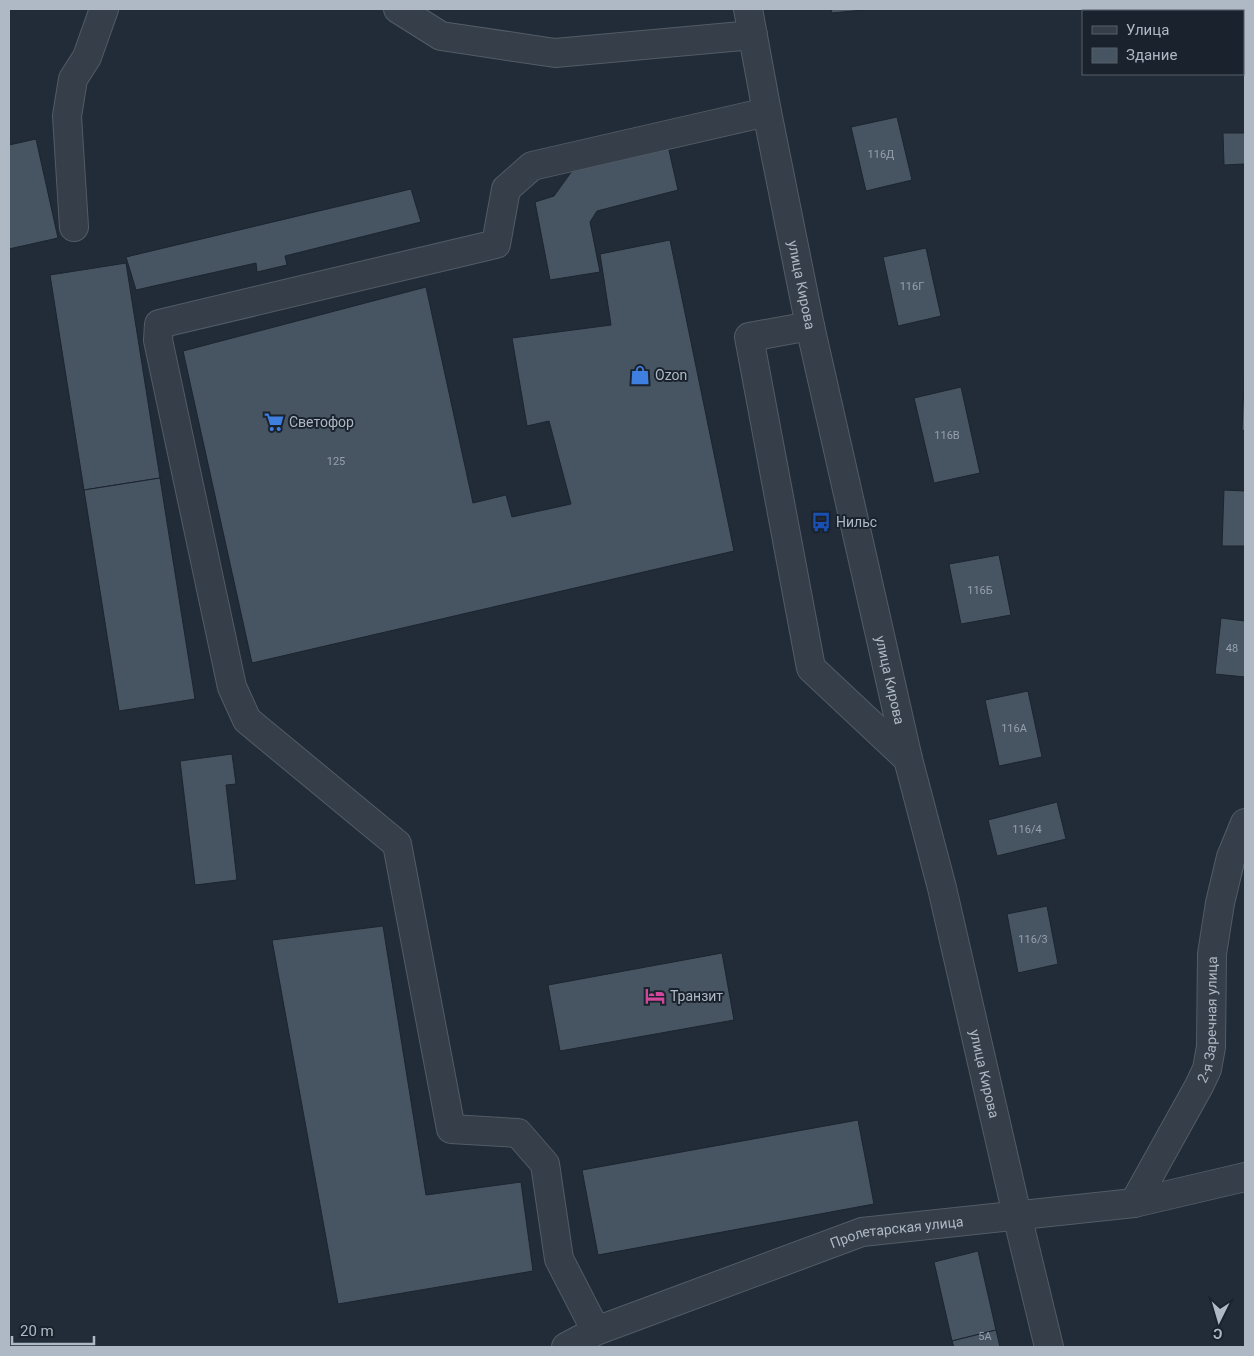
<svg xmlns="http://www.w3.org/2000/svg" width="1254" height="1356" viewBox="0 0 1254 1356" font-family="Roboto,sans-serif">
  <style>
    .building { fill: #475462; stroke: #1c252f }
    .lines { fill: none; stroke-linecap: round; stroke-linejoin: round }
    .minor-casing { stroke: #525c66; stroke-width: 30 }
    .minor { stroke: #353e49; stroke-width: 28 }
    .labels { text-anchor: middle; stroke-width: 4; stroke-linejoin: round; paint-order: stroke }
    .number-label { font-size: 11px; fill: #95a0ac }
    .street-label { font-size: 14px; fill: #afb9c5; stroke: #1a232d }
    .poi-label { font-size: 14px; fill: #afb9c5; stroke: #1a232d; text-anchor: start }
  </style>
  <rect width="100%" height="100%" fill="#212c38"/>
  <!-- building -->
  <g class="building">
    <path d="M 831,9 L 874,9 L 832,13 Z"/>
    <path d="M 897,117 L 912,180 L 866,191 L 851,127 Z"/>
    <path d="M 1223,133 L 1245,133 L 1245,164 L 1224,165 Z"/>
    <path d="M 36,139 L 58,238 L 9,249 L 9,145 Z"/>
    <path d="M 668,146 L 678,190 L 597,211 L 590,222 L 600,272 L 550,280 L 535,202 L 554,196 L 577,164 Z"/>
    <path d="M 411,189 L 421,222 L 285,256 L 287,265 L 257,272 L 256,263 L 136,290 L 126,257 Z"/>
    <path d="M 670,240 L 734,551 L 252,663 L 183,351 L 426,287 L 473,503 L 506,495 L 512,517 L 571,504 L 549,421 L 527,426 L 512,338 L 611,325 L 600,254 Z"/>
    <path d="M 926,248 L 941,316 L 898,326 L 883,257 Z"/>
    <path d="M 126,263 L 160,478 L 84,490 L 50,275 Z"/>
    <path d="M 1245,360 L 1245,431 L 1242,430 Z"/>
    <path d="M 961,387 L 980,473 L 934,483 L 914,398 Z"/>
    <path d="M 160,478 L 195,699 L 119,711 L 84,490 Z"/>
    <path d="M 1224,490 L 1245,491 L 1245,546 L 1222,546 Z"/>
    <path d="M 999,555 L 1011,615 L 961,624 L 949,564 Z"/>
    <path d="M 1221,618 L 1245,621 L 1245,677 L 1215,674 Z"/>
    <path d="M 1028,691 L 1042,757 L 999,766 L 985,700 Z"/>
    <path d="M 232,754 L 236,784 L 226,785 L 237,880 L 195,885 L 180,761 Z"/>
    <path d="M 1057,802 L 1066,839 L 997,856 L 988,820 Z"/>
    <path d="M 1047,906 L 1058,964 L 1018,973 L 1007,914 Z"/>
    <path d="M 383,926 L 426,1195 L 521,1182 L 533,1271 L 338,1304 L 272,940 Z"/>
    <path d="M 722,953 L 734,1020 L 560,1051 L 548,985 Z"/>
    <path d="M 858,1120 L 874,1204 L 598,1255 L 582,1170 Z"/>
    <path d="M 978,1251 L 996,1330 L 952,1341 L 934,1262 Z"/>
    <path d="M 996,1330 L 1000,1347 L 954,1347 L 952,1341 Z"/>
  </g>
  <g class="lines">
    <defs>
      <g id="minor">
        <path d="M 398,9 L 441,36 L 555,53 L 753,35"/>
        <path id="s1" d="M 748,9 L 767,112 L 810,326 L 908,759 L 942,888 L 1017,1215 L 1049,1347"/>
        <path d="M 74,227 L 67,116 L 73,79 L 87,57 L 104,9"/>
        <path d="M 810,326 L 749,337 L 811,668 L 908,759"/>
        <path id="s2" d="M 1134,1203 L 1199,1086 L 1207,1069 L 1211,1047 L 1212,954 L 1220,903 L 1231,857 L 1245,823"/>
        <path d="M 596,1331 L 559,1259 L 545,1164 L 518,1133 L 451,1129 L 397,844 L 247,720 L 232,687 L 158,340 L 159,324 L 496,244 L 506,189 L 532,166 L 767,112"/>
        <path id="s3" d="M 566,1347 L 596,1331 L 862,1232 L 1134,1203 L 1245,1177"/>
      </g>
    </defs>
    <!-- minor casing -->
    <use href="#minor" class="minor-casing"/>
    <!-- minor -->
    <use href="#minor" class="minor"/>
  </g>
  <!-- icons -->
  <defs>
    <symbol id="shop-bare" viewBox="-9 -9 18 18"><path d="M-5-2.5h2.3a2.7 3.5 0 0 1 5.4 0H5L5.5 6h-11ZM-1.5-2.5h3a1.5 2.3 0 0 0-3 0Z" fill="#3f7fe0" stroke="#1a232d" stroke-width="2.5" paint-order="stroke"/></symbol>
    <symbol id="supermarket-bare" viewBox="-9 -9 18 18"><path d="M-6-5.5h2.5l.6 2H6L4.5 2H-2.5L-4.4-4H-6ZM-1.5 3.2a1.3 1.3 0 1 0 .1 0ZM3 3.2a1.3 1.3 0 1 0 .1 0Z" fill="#3f7fe0" stroke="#1a232d" stroke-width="2.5" paint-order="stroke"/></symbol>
    <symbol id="bus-bare" viewBox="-9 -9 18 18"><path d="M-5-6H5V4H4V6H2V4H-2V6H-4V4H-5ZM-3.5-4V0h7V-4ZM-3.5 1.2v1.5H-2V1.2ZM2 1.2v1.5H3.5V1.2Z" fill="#1a4fb4" stroke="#1a232d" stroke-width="2.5" paint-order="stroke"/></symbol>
    <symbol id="hotel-bare" viewBox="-9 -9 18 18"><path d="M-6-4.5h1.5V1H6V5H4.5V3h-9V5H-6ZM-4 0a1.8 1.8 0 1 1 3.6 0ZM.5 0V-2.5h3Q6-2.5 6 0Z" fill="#d1479c" stroke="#1a232d" stroke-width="2.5" paint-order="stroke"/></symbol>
  </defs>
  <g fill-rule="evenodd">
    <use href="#shop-bare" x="626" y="361" width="28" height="28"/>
    <use href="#supermarket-bare" x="260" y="408" width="28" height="28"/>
    <use href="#bus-bare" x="807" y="508" width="28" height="28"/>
    <use href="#hotel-bare" x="641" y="982" width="28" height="28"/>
  </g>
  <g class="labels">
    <!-- number labels -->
    <g class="number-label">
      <text x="881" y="158">116Д</text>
      <text x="912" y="290">116Г</text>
      <text x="947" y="439">116В</text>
      <text x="336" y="465">125</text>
      <text x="980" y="594">116Б</text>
      <text x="1232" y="652">48</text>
      <text x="1014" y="732">116А</text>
      <text x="1027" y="833">116/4</text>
      <text x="1033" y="943">116/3</text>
      <text x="985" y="1340">5А</text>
    </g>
    <!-- street labels -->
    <g class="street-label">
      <text dy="5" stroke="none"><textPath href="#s1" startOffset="281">улица Кирова</textPath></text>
      <text dy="5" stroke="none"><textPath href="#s1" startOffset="686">улица Кирова</textPath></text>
      <text dy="5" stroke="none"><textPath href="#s2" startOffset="202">2-я Заречная улица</textPath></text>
      <text dy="5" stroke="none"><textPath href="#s1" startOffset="1091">улица Кирова</textPath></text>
      <text dy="5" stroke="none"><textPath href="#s3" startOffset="352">Пролетарская улица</textPath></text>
    </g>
    <!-- poi labels -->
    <g class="poi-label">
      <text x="655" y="380">Ozon</text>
      <text x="289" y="427">Светофор</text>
      <text x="836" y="527">Нильс</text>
      <text x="670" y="1001">Транзит</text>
    </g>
  </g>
  <!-- border -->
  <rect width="1254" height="1356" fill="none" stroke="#afb9c5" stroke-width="20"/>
  <!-- legend -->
  <rect x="1082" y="10" width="162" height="65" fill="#1a232d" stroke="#565f6a"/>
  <rect x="1092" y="26" width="25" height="8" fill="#353e49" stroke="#565f6a"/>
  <text x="1126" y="35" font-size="15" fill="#afb9c5">Улица</text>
  <rect x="1092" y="48" width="25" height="15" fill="#475462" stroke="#565f6a"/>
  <text x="1126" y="60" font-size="15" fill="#afb9c5">Здание</text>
  <!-- north arrow -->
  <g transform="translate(1219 1321) rotate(185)" stroke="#1a232d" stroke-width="4" paint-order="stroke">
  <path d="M0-4L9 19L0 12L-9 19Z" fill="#afb9c5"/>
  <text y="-8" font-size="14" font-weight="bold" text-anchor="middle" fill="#afb9c5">С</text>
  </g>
  <!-- scale -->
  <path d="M12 1336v8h82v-8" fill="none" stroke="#afb9c5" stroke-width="2.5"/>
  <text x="20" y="1336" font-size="15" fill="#afb9c5" stroke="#1a232d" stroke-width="4" paint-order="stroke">20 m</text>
</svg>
